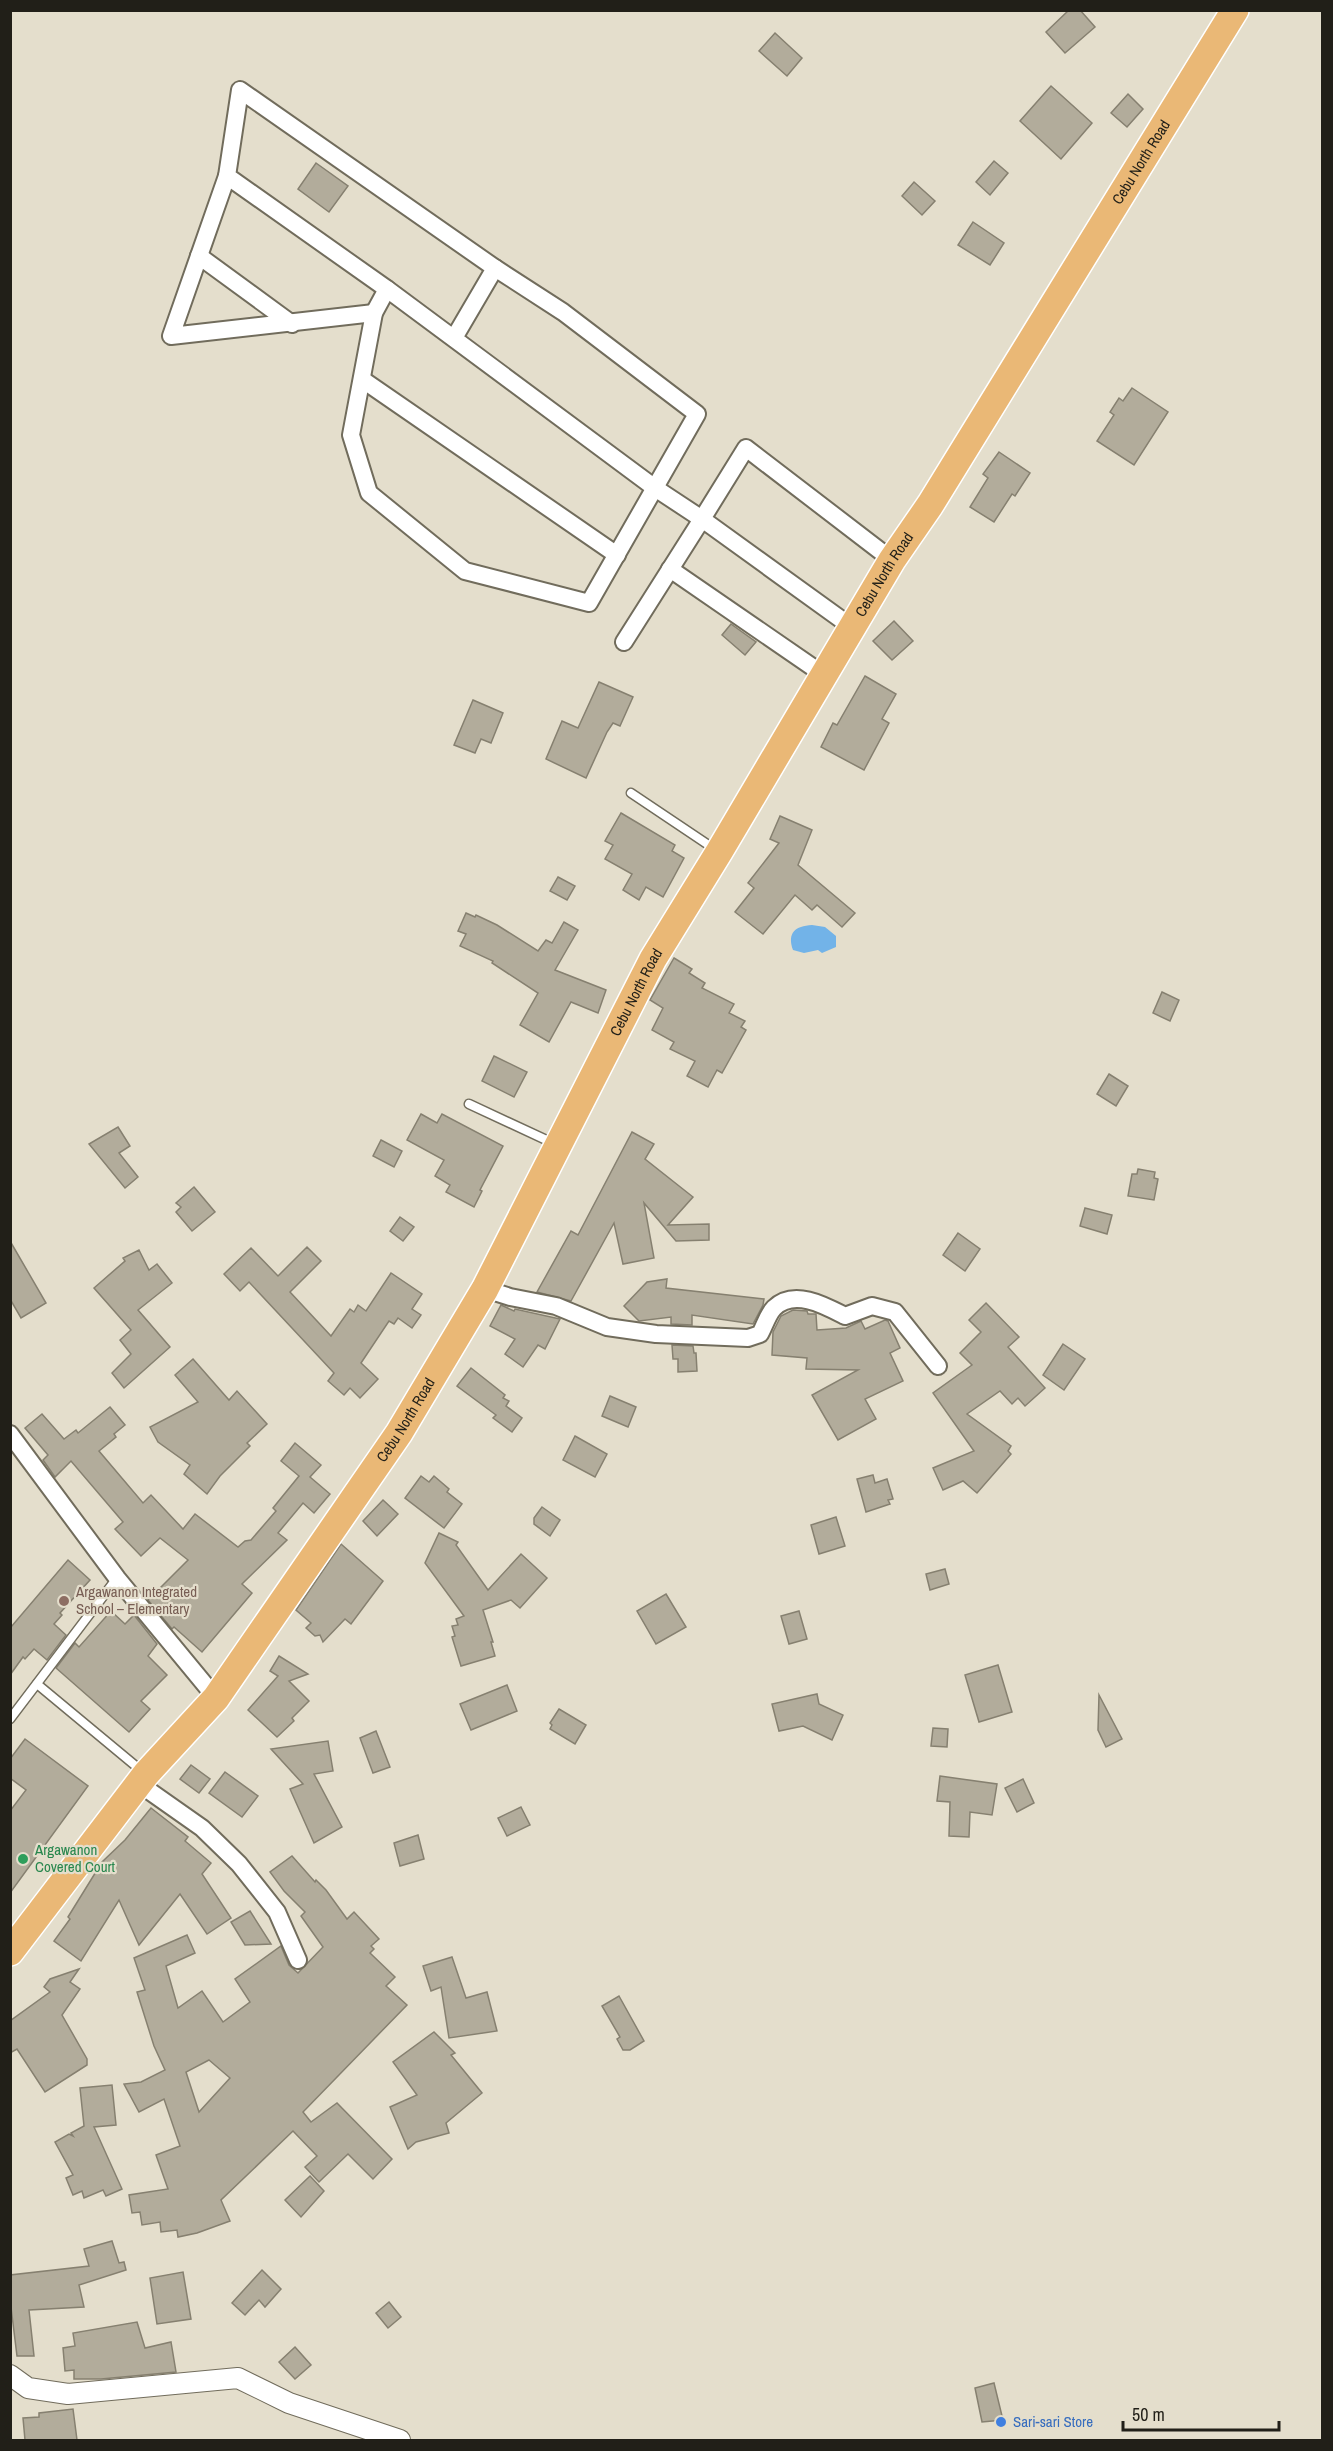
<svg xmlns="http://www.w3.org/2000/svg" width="1333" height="2451" viewBox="0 0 1333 2451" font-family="'Archivo Narrow',sans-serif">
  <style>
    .water { fill: #72b3e8 }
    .building { fill: #b2ac9b; stroke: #868070; stroke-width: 1.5; fill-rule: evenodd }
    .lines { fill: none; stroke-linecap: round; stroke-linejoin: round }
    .service-casing { stroke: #716c5c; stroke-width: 11 }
    .minor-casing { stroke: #716c5c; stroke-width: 20 }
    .tertiary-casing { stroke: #716c5c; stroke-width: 22 }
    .trunk-casing { stroke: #fff; stroke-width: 30 }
    .service { stroke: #fff; stroke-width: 8 }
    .minor { stroke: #fff; stroke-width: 16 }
    .tertiary { stroke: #fff; stroke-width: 20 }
    .trunk { stroke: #eab876; stroke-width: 27 }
    .education-dot { fill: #8d6e63; stroke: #e4decc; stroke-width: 2 }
    .leisure-dot { fill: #2e9e5b; stroke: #e4decc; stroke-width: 2 }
    .shop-dot { fill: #3f7fe0; stroke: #e4decc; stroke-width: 2 }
    .labels { text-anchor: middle; stroke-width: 4.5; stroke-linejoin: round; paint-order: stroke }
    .street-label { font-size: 15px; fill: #211f18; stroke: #e4decc }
    .education-label { font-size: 15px; fill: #785e54; stroke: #e4decc; text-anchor: start }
    .leisure-label { font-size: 15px; fill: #27864d; stroke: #e4decc; text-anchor: start }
    .shop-label { font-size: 15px; fill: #366cbe; stroke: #e4decc; text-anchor: start }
  </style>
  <rect width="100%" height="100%" fill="#e4decc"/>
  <!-- water -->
  <path class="water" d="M 812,925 L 825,927 L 836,936 L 836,947 L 822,953 L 818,950 L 804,953 L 793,950 C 787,933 795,926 812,925 Z"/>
  <!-- building -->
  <g class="building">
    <path d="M 1069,10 L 1080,10 L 1095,27 L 1065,53 L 1046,32 Z"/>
    <path d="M 775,33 L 802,58 L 787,76 L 759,51 Z"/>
    <path d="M 1051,86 L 1092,123 L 1061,159 L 1020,121 Z"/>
    <path d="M 1128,94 L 1143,109 L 1127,127 L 1111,113 Z"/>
    <path d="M 994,161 L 1008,173 L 990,195 L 976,182 Z"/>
    <path d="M 316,163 L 348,186 L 329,212 L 298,189 Z"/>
    <path d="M 914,182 L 935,201 L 922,215 L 902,196 Z"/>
    <path d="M 973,222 L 1004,243 L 990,265 L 958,245 Z"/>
    <path d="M 1132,388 L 1168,412 L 1134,465 L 1097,441 L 1114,415 L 1110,412 L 1119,398 L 1123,401 Z"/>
    <path d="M 999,452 L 1030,473 L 1015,496 L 1012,494 L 994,522 L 970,507 L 988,478 L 983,474 Z"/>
    <path d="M 894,621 L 913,641 L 892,660 L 873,641 Z"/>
    <path d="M 731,624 L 756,642 L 745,655 L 722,635 Z"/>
    <path d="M 865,676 L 896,694 L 882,719 L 889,723 L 864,770 L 821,747 L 833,723 L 837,725 Z"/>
    <path d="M 599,682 L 633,697 L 620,726 L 613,723 L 607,732 L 586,778 L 546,759 L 562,721 L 578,728 Z"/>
    <path d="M 473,700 L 503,713 L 491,743 L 481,739 L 475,753 L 454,745 Z"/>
    <path d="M 621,813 L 675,845 L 672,851 L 684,858 L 663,897 L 646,887 L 639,900 L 623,890 L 632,874 L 605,859 L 613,845 L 605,841 Z"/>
    <path d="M 780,816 L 812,830 L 798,865 L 855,913 L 842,927 L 817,905 L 812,910 L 795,895 L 763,934 L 735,912 L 754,888 L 748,883 L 779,843 L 770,839 Z"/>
    <path d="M 558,877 L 575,886 L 567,900 L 550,891 Z"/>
    <path d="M 466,913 L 475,917 L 476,915 L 497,925 L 538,951 L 546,940 L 552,943 L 564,922 L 578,930 L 555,970 L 606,990 L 598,1013 L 571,1002 L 549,1042 L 520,1025 L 538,993 L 492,963 L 493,961 L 460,946 L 466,934 L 458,931 Z"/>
    <path d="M 674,958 L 692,969 L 689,973 L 705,983 L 702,988 L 734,1004 L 729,1013 L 745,1021 L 741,1027 L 746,1030 L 722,1073 L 717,1070 L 708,1087 L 687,1076 L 695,1061 L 670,1049 L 674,1042 L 652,1030 L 663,1008 L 650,1000 Z"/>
    <path d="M 1162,992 L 1179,1000 L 1170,1021 L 1153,1013 Z"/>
    <path d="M 494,1056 L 527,1072 L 514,1097 L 482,1081 Z"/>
    <path d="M 1109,1074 L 1128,1086 L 1116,1106 L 1097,1094 Z"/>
    <path d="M 421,1114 L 437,1123 L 442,1114 L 503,1146 L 480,1190 L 482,1191 L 474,1207 L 446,1192 L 450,1185 L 435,1176 L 444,1160 L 407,1140 Z"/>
    <path d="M 118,1127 L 130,1146 L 119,1153 L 138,1177 L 125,1188 L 89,1144 Z"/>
    <path d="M 632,1132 L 654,1144 L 645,1159 L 693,1197 L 668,1225 L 709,1224 L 709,1240 L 676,1241 L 644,1203 L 654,1258 L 623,1264 L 614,1223 L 571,1301 L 537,1292 L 571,1231 L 578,1235 Z"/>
    <path d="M 381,1140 L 402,1151 L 394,1167 L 373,1156 Z"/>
    <path d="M 1138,1169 L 1155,1172 L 1154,1178 L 1158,1179 L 1154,1200 L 1128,1196 L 1132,1174 L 1137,1174 Z"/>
    <path d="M 194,1187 L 215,1212 L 192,1231 L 176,1212 L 181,1207 L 176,1203 Z"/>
    <path d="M 1085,1208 L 1112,1215 L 1107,1234 L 1080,1226 Z"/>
    <path d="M 400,1217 L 414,1227 L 403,1241 L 390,1231 Z"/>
    <path d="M 958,1233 L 980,1249 L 965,1271 L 943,1255 Z"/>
    <path d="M 10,1241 L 46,1303 L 21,1318 L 10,1299 Z"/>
    <path d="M 307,1247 L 321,1261 L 290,1292 L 331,1336 L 350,1309 L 354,1312 L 358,1305 L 366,1311 L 391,1273 L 422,1294 L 412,1309 L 421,1315 L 412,1328 L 398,1318 L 394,1324 L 389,1321 L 361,1363 L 378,1379 L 360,1398 L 350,1388 L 344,1395 L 328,1381 L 334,1373 L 249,1282 L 240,1291 L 224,1274 L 251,1248 L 278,1276 Z"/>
    <path d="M 139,1250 L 149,1270 L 157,1264 L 172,1283 L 138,1310 L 170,1347 L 124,1388 L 112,1373 L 131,1354 L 120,1340 L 131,1330 L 94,1288 L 125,1261 L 123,1258 Z"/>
    <path d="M 667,1279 L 666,1288 L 764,1299 L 763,1305 L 753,1324 L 692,1315 L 692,1325 L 671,1324 L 671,1317 L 639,1321 L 624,1306 L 647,1282 Z"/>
    <path d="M 986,1303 L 1019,1337 L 1008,1347 L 1045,1388 L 1025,1406 L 1018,1398 L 1012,1404 L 1000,1391 L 967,1414 L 1011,1446 L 1008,1451 L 1011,1454 L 977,1493 L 963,1481 L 943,1490 L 933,1468 L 974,1451 L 933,1393 L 972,1365 L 960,1353 L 981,1332 L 969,1320 Z"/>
    <path d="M 501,1305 L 514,1311 L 515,1309 L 560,1319 L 545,1349 L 538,1345 L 523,1367 L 505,1354 L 515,1339 L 490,1326 Z"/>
    <path d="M 793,1310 L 807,1311 L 808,1314 L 816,1314 L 817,1330 L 846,1328 L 861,1321 L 865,1329 L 885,1320 L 888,1321 L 900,1348 L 890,1353 L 903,1381 L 865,1399 L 876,1419 L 838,1440 L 812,1395 L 858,1370 L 806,1369 L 807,1358 L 772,1355 L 773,1332 L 781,1316 Z"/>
    <path d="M 1063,1344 L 1085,1359 L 1064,1390 L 1043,1375 Z"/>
    <path d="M 672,1345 L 693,1346 L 694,1353 L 696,1353 L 697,1371 L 678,1372 L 678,1359 L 673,1359 Z"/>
    <path d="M 193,1359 L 229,1400 L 237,1391 L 267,1424 L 247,1443 L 250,1446 L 220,1476 L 207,1494 L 184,1474 L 190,1465 L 158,1442 L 150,1427 L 198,1402 L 175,1375 Z"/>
    <path d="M 471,1368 L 505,1395 L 503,1398 L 509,1401 L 506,1406 L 522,1418 L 512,1432 L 493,1418 L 496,1415 L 457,1386 Z"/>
    <path d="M 610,1396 L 636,1407 L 628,1427 L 602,1416 Z"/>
    <path d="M 110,1407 L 125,1425 L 114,1434 L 116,1437 L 99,1451 L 143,1503 L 151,1495 L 183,1529 L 195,1514 L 238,1547 L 245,1541 L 251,1540 L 276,1511 L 273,1508 L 299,1476 L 281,1461 L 295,1443 L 321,1465 L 310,1477 L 330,1494 L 314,1513 L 303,1503 L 278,1533 L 287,1540 L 242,1584 L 252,1593 L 202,1652 L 174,1627 L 172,1629 L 148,1600 L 188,1560 L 160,1538 L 141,1556 L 115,1529 L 123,1522 L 71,1461 L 55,1477 L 43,1460 L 48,1455 L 25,1428 L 42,1414 L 64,1439 L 76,1430 L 78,1433 Z"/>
    <path d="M 575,1436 L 607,1454 L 595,1477 L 563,1460 Z"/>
    <path d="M 873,1475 L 875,1483 L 887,1479 L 893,1499 L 888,1500 L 890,1504 L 866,1512 L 857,1479 Z"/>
    <path d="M 421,1476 L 429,1482 L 434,1476 L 449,1489 L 447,1492 L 462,1504 L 444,1528 L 405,1498 Z"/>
    <path d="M 383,1500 L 398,1514 L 377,1536 L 363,1521 Z"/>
    <path d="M 542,1507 L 560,1520 L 550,1536 L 534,1524 L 534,1518 Z"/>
    <path d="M 836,1517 L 845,1546 L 819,1554 L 811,1525 Z"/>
    <path d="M 439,1533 L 458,1542 L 456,1545 L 488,1590 L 521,1554 L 547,1578 L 520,1608 L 511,1600 L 483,1610 L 493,1642 L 491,1642 L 495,1656 L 461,1666 L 452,1637 L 455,1636 L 452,1626 L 458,1625 L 456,1619 L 464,1616 L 425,1563 Z"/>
    <path d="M 341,1544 L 383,1581 L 351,1624 L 345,1619 L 323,1642 L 320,1635 L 315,1636 L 306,1628 L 311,1623 L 296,1610 Z"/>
    <path d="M 68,1560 L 90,1580 L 60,1613 L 62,1615 L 54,1624 L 66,1635 L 47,1660 L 34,1649 L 25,1659 L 23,1657 L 10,1675 L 11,1627 Z"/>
    <path d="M 945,1569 L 949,1584 L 930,1590 L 926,1574 Z"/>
    <path d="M 666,1594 L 686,1627 L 656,1644 L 637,1611 Z"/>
    <path d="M 111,1611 L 125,1624 L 134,1615 L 157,1644 L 148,1656 L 167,1675 L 141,1701 L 150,1709 L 129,1732 L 56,1668 L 75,1643 L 79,1647 Z"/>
    <path d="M 799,1611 L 807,1639 L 789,1644 L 781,1616 Z"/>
    <path d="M 279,1656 L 308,1674 L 289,1681 L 309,1701 L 292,1718 L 294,1721 L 277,1737 L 248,1710 L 278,1676 L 270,1671 Z"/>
    <path d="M 998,1665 L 1012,1712 L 979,1722 L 965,1675 Z"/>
    <path d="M 507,1685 L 517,1711 L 471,1730 L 460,1704 Z"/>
    <path d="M 817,1694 L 819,1704 L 843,1715 L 832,1740 L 803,1726 L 779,1731 L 772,1704 Z"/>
    <path d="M 1099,1695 L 1122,1739 L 1106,1747 L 1098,1730 Z"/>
    <path d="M 559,1709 L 586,1725 L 575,1744 L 550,1729 L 552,1725 L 550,1723 Z"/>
    <path d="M 933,1728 L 948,1729 L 947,1747 L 931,1746 Z"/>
    <path d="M 376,1731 L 390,1767 L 373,1773 L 360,1738 Z"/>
    <path d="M 25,1739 L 88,1786 L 10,1893 L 10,1811 L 26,1790 L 10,1778 L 10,1759 Z"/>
    <path d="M 328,1741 L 333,1771 L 314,1774 L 342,1827 L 314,1843 L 290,1789 L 303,1784 L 271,1749 Z"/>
    <path d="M 191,1765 L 210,1779 L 199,1793 L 180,1779 Z"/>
    <path d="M 225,1772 L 258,1796 L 242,1817 L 209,1793 Z"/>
    <path d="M 940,1776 L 997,1784 L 992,1815 L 970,1812 L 969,1837 L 949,1836 L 950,1802 L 937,1801 Z"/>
    <path d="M 1023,1779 L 1034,1803 L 1017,1812 L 1005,1788 Z"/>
    <path d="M 521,1807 L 530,1825 L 507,1836 L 498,1818 Z"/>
    <path d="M 151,1808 L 188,1837 L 185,1841 L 211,1863 L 202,1874 L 231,1918 L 207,1934 L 180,1894 L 139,1945 L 119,1900 L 81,1961 L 54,1941 L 70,1919 L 68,1917 L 102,1862 L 125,1840 Z"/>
    <path d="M 418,1835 L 424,1859 L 400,1866 L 394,1843 Z"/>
    <path d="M 292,1856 L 315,1882 L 316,1880 L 326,1890 L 347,1919 L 354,1912 L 379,1939 L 371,1946 L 374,1949 L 370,1953 L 395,1977 L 386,1986 L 407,2005 L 303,2112 L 311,2122 L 337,2103 L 392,2159 L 373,2179 L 348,2154 L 319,2182 L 305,2167 L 317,2156 L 293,2131 L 221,2200 L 230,2221 L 197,2233 L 178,2237 L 177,2230 L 161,2232 L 160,2222 L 142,2225 L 140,2212 L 132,2213 L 129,2195 L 168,2189 L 156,2155 L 180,2146 L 164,2099 L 139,2112 L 124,2084 L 141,2082 L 165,2070 L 154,2046 L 137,1992 L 145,1990 L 134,1958 L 187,1935 L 195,1953 L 166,1966 L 178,2008 L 202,1991 L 223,2022 L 250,2002 L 235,1979 L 281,1946 L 289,1965 L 298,1973 L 323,1947 L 301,1916 L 305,1912 L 284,1891 L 270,1872 ZM 209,2060 L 230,2078 L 199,2112 L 186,2072 Z"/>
    <path d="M 250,1911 L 271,1944 L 245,1945 L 231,1922 Z"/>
    <path d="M 452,1957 L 466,1998 L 487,1992 L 497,2031 L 449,2038 L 441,1987 L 431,1991 L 423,1966 Z"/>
    <path d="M 79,1969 L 70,1982 L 80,1989 L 62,2015 L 87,2059 L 87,2065 L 45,2092 L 17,2049 L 10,2053 L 10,2021 L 50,1992 L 44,1987 L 50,1979 Z"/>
    <path d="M 619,1996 L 644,2041 L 630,2050 L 623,2050 L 617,2039 L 620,2037 L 602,2006 Z"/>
    <path d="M 434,2032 L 455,2053 L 451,2055 L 482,2093 L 446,2123 L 449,2133 L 416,2142 L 408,2149 L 390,2107 L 417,2095 L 393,2062 Z"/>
    <path d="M 112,2085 L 116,2125 L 94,2127 L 122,2189 L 106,2196 L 103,2190 L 84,2198 L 82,2191 L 73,2195 L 66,2178 L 73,2175 L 55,2142 L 69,2134 L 73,2136 L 71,2133 L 84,2126 L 80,2088 Z"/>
    <path d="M 310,2176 L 324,2191 L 301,2217 L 285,2200 Z"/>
    <path d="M 112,2241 L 119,2263 L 124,2262 L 126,2270 L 79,2285 L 84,2307 L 29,2310 L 34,2356 L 17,2356 L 10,2299 L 10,2275 L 89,2266 L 84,2249 Z"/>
    <path d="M 262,2270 L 281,2289 L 265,2307 L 259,2300 L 245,2315 L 232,2303 Z"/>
    <path d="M 183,2272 L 191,2319 L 157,2324 L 150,2278 Z"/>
    <path d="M 389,2302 L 401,2317 L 388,2328 L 376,2313 Z"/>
    <path d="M 137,2322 L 145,2348 L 171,2342 L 176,2372 L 101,2379 L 74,2379 L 74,2370 L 65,2371 L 63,2348 L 75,2346 L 73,2333 Z"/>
    <path d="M 295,2347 L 311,2365 L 295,2379 L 279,2362 Z"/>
    <path d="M 994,2383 L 1003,2420 L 982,2422 L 975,2388 Z"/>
    <path d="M 73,2409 L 77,2440 L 25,2440 L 23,2418 L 39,2417 L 39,2413 Z"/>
  </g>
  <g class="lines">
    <defs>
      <g id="service">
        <path d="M 631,793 L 716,850"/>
        <path d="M 469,1104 L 555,1144"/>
        <path d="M 37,1684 L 143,1772"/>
        <path d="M 10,1719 L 117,1578"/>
      </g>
      <g id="minor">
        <path d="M 227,176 L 171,336 L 374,313"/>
        <path d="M 199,256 L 292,324"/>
        <path d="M 387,289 L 374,313 L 351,435 L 369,493 L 465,571 L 589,603 L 697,414 L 563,312 L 495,268"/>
        <path d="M 454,338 L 495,268 L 240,90 L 227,176 L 387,289 L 655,488 L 702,519 L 624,642"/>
        <path d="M 363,380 L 617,555"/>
        <path d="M 670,569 L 824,675"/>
        <path d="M 853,628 L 702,519 L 746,448 L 892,560"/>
        <path d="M 485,1289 L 510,1297 L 556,1306 L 607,1327 L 656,1334 L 748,1338 L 760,1334 C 764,1327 768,1314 774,1308 C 794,1288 826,1306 845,1316 L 872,1306 L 895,1312 L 938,1366"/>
        <path d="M 10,1434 L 117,1578 L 216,1698"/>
        <path d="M 138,1783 L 202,1828 L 239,1864 L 277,1912 L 298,1960"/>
      </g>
      <path id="tertiary" d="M 10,2375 L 28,2388 L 68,2394 L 238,2378 L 289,2403 L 400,2440"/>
      <g id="trunk">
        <path id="s1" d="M 10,1952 L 146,1774 L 216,1698 L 399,1433 L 485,1289 L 653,959 L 719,852 L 892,560 L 930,505 L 1235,10"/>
      </g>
    </defs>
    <!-- service casing -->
    <use href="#service" class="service-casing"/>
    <!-- minor casing -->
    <use href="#minor" class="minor-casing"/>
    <!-- tertiary casing -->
    <use href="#tertiary" class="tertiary-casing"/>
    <!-- trunk casing -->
    <use href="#trunk" class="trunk-casing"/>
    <!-- service -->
    <use href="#service" class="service"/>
    <!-- minor -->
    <use href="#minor" class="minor"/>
    <!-- tertiary -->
    <use href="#tertiary" class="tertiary"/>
    <!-- trunk -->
    <use href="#trunk" class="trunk"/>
  </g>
  <!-- markers -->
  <circle class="education-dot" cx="64" cy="1601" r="6"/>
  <circle class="leisure-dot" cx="23" cy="1859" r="6"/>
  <circle class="shop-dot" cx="1001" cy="2422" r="6"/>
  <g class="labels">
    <!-- street labels -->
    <g class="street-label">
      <text dy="5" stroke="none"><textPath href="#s1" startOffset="2122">Cebu North Road</textPath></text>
      <text dy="5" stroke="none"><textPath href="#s1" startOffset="1636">Cebu North Road</textPath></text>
      <text dy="5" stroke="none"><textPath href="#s1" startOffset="1150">Cebu North Road</textPath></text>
      <text dy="5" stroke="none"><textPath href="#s1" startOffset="664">Cebu North Road</textPath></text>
    </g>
    <!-- education labels -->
    <g class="education-label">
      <text x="76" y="1597">Argawanon Integrated<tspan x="76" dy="17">School – Elementary</tspan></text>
    </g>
    <!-- leisure labels -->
    <g class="leisure-label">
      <text x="35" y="1855">Argawanon<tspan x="35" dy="17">Covered Court</tspan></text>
    </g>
    <!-- shop labels -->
    <g class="shop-label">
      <text x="1013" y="2427">Sari-sari Store</text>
    </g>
  </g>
  <!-- border -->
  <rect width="1333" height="2451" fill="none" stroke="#211f18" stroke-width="24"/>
  <!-- scale -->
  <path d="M1123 2421v9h156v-9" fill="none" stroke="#211f18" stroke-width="3"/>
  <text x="1132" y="2421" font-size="18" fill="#211f18" stroke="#e4decc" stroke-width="4.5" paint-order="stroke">50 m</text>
</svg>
